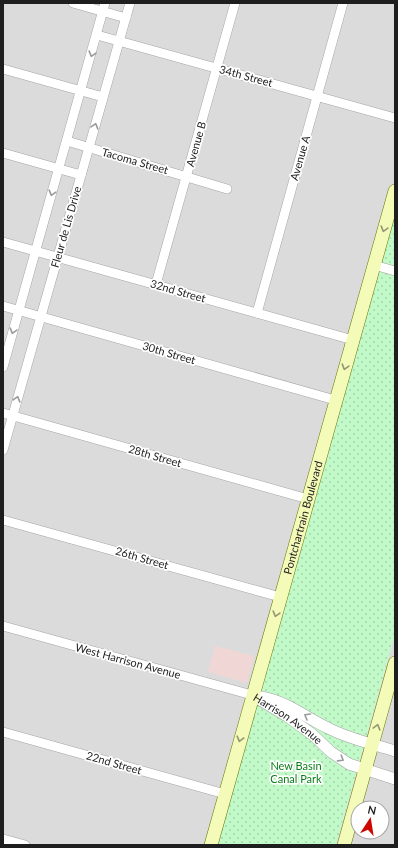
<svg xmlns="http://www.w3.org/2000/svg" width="398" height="848" viewBox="0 0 398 848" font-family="Lato,sans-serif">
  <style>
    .residential { fill: #dcdbdb; fill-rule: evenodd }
    .commercial { fill: #f0d6d4 }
    .park { fill: url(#park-dots) }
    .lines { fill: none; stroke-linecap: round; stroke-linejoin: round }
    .minor-casing { stroke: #a5a5a5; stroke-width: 10 }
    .tertiary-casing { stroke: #a5a5a5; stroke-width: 12 }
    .secondary-casing { stroke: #667605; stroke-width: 14 }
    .minor { stroke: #fff; stroke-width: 9 }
    .tertiary { stroke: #fff; stroke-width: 11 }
    .secondary { stroke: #f4fab8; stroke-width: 13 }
    .oneway { stroke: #9a9a9a }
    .oneway2 { stroke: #949773 }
    .labels { text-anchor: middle; stroke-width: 3.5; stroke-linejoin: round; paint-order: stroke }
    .street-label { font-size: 11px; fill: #1e1e1e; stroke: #fff }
    .park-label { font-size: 11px; fill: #0b7e18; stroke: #fff }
  </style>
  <defs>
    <pattern id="park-dots" width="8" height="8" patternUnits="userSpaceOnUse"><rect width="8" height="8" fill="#c1f9c8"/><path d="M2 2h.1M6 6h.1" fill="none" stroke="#a5d5ab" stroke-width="1.8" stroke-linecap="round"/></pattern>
  </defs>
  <rect width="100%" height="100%" fill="#efece4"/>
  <!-- residential -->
  <g class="residential">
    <path d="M 3,3 L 395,3 L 395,211 L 215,845 L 3,845 Z"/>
    <path d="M 395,634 L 395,845 L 336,845 ZM 358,808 L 382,808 L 382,832 L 358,832 Z"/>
  </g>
  <!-- commercial -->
  <path class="commercial" d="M 215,646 L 254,656 L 247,683 L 208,672 Z"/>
  <!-- park -->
  <path class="park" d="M 395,211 L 395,634 L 336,845 L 215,845 Z"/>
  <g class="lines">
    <defs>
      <g id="minor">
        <path d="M 73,3 L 126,18"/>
        <path d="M 97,35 L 395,118"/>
        <path d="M 3,69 L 103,97"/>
        <path d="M 67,141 L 227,189"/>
        <path d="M 3,153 L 81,175"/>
        <path d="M 3,242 L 353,340"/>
        <path d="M 374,265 L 395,271"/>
        <path d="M 156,284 L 235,3"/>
        <path d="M 3,306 L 335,400"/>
        <path d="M 257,313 L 343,3"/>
        <path d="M 3,367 L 105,3"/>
        <path d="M 3,413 L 308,499"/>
        <path d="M 3,450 L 130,3"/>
        <path d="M 3,520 L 280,597"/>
        <path d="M 3,626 L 252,695"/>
        <path d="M 3,732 L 225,794"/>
        <path d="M 3,839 L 25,845"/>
      </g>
      <g id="tertiary">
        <path id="s1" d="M 252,695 L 287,716 L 313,735 L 331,752 L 349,764 L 395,779"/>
        <path d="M 261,697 C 286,701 305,717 328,728 C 349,739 373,744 395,751"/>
      </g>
      <g id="secondary">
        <path id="s2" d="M 211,845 L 395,191"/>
        <path d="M 344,845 L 395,663"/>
      </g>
    </defs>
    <!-- minor casing -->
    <use href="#minor" class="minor-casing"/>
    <!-- tertiary casing -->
    <use href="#tertiary" class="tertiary-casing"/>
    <!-- secondary casing -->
    <use href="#secondary" class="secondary-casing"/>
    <!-- minor -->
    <use href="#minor" class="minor"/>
    <!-- tertiary -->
    <use href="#tertiary" class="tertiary"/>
    <!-- secondary -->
    <use href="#secondary" class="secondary"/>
  </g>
  <!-- one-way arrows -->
  <defs><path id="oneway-chevron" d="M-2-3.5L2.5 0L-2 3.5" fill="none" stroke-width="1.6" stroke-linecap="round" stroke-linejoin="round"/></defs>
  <g class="oneway">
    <use href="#oneway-chevron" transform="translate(92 54) rotate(106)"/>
    <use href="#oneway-chevron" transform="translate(95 126) rotate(-74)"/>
    <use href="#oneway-chevron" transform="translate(52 193) rotate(106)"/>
    <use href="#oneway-chevron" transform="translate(13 331) rotate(106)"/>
    <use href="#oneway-chevron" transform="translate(17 399) rotate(-74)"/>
    <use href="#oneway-chevron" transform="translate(307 716) rotate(-150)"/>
    <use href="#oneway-chevron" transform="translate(341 759) rotate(32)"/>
  </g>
  <g class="oneway2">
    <use href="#oneway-chevron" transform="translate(384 229) rotate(106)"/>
    <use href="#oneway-chevron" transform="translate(345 367) rotate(107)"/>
    <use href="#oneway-chevron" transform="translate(276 614) rotate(106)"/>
    <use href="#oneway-chevron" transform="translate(377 727) rotate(-75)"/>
    <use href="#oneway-chevron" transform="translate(240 739) rotate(105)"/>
  </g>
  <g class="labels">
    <!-- street labels -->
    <g class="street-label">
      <text transform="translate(246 76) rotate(15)" y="4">34th Street</text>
      <text transform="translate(196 144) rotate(-74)" y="4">Avenue B</text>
      <text transform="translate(300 158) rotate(-74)" y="4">Avenue A</text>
      <text transform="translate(135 161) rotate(16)" y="4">Tacoma Street</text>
      <text transform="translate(66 227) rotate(-74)" y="4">Fleur de Lis Drive</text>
      <text transform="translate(178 291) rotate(16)" y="4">32nd Street</text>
      <text transform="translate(169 353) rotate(16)" y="4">30th Street</text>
      <text transform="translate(155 456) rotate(16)" y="4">28th Street</text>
      <text dy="4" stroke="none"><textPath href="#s2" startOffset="340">Pontchartrain Boulevard</textPath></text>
      <text transform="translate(142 558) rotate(16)" y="4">26th Street</text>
      <text transform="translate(128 661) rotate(15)" y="4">West Harrison Avenue</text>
      <text dy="4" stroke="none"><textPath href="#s1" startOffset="43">Harrison Avenue</textPath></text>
      <text transform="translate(114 763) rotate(16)" y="4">22nd Street</text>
    </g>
    <!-- park labels -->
    <g class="park-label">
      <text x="296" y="770">New Basin<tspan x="296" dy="13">Canal Park</tspan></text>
    </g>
  </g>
  <!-- border -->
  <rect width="398" height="848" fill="none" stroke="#1e1e1e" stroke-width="8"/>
  <!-- north arrow -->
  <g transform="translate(370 820) rotate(12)"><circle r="19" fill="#ffffff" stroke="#a5a5a5"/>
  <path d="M0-3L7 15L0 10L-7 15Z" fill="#cd0700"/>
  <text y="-6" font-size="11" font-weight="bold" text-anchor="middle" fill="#1e1e1e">N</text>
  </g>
</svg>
